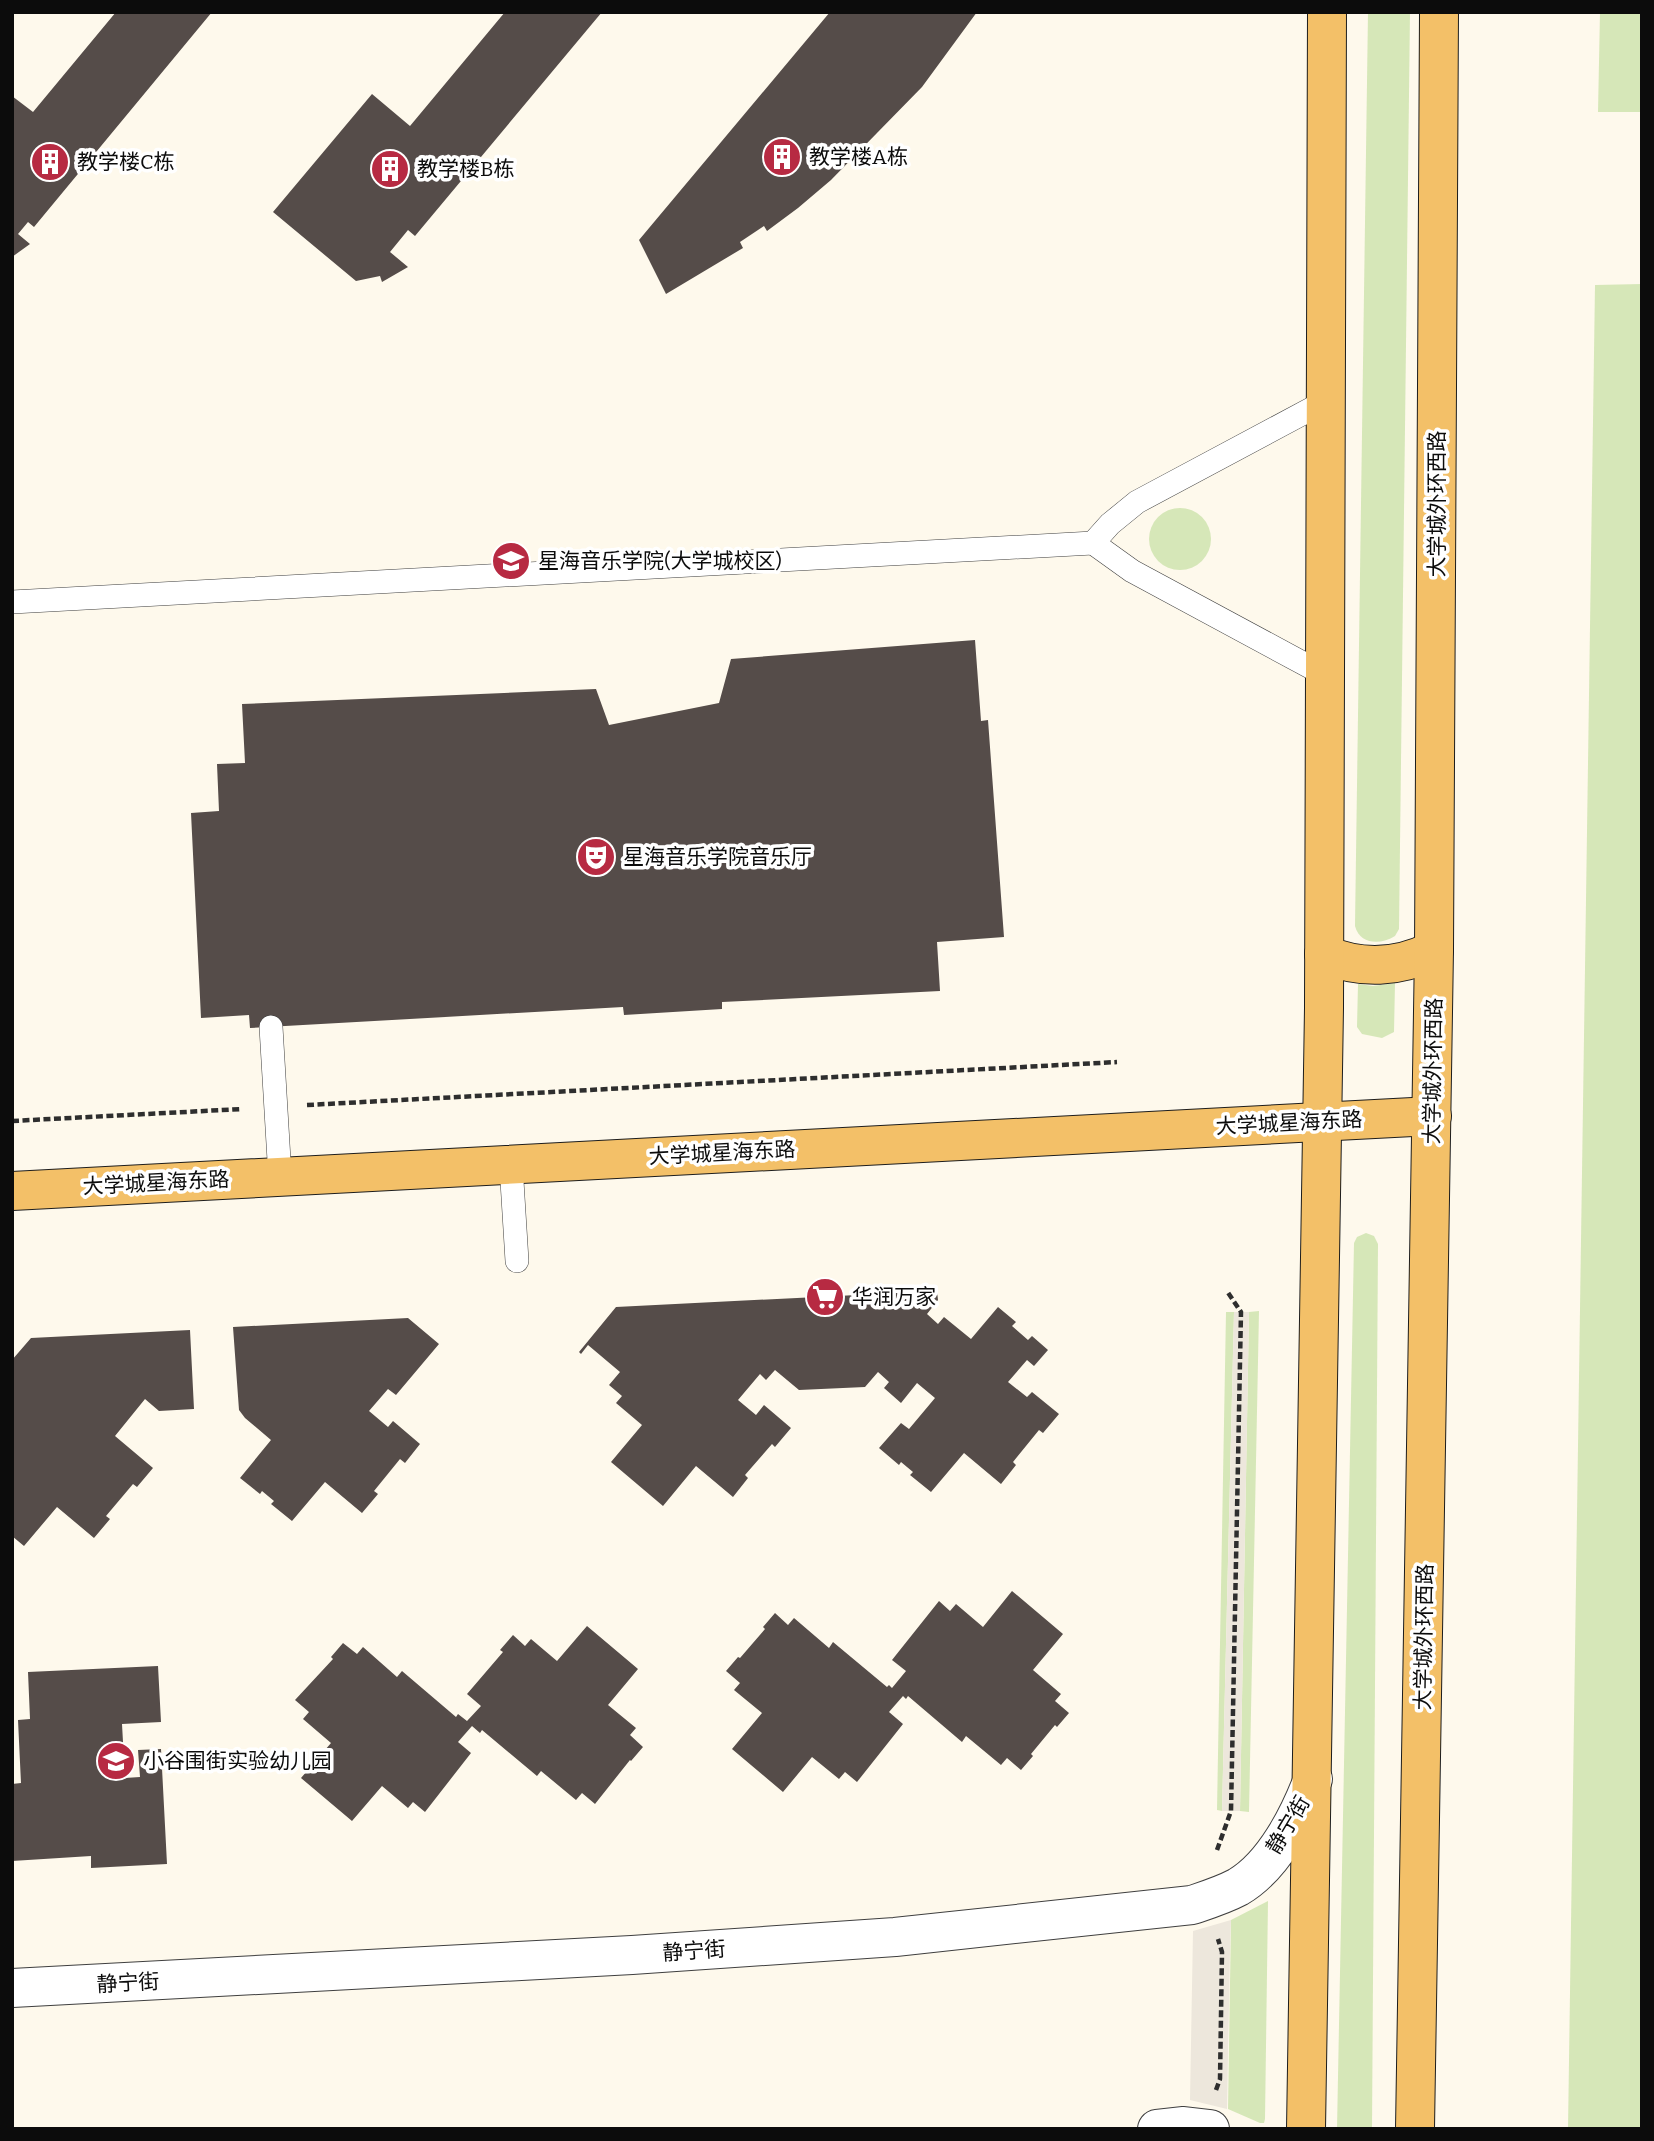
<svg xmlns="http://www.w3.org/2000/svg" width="1654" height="2141" viewBox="0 0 1654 2141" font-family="Bitter,'Noto Sans SC',serif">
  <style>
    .green { fill: #d6e7b8 }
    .plaza { fill: #ede7dc }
    .building { fill: #554c49 }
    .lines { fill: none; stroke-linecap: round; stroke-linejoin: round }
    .service-casing { stroke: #3f3f3f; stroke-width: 24 }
    .tertiary-casing { stroke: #3f3f3f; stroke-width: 40 }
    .primary-casing { stroke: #1d1d1d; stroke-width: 40 }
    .path { stroke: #2e2e2e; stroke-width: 4.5; stroke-dasharray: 7 3.5; stroke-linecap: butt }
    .service { stroke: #fff; stroke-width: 23 }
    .tertiary { stroke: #fff; stroke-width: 38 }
    .primary { stroke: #f3c068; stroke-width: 38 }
    .labels { text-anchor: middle; stroke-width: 7; stroke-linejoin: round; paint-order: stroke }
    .poi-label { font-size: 21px; fill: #0c0c0c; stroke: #fff; text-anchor: start }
    .street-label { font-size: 21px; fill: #0c0c0c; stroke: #fff }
  </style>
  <rect width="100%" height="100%" fill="#fef9ec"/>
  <!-- green -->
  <g class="green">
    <path d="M 1368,12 L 1410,12 L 1399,929 L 1395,936 C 1381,945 1360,945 1355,926 Z"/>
    <path d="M 1600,12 L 1642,12 L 1642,112 L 1598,112 Z"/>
    <path d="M 1642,284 L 1642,2129 L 1568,2129 L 1595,285 Z"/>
    <circle cx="1180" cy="539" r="31"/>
    <path d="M 1395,983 L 1394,1032 L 1382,1038 L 1362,1034 L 1357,1027 L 1358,984 L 1373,986 Z"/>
    <path d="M 1366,1233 L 1374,1236 L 1378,1244 L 1372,2129 L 1337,2129 L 1354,1243 L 1357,1237 Z"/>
    <path d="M 1259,1311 L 1249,1812 L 1240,1811 L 1249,1312 Z"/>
    <path d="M 1226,1312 L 1234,1312 L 1222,1811 L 1217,1810 Z"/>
    <path d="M 1268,1901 L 1265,2119 L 1264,2123 L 1260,2123 L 1228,2109 L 1231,1920 Z"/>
  </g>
  <!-- plaza -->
  <g class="plaza">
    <path d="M 1234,1312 L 1249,1312 L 1240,1811 L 1222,1811 Z"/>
    <path d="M 1231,1920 L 1230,1952 L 1227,2109 L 1190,2100 L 1193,1931 Z"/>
  </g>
  <!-- building -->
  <g class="building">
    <path d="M 116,12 L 212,12 L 34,227 L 28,222 L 18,234 L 30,244 L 12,257 L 12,96 L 33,112 Z"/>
    <path d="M 505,12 L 602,12 L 415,236 L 408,230 L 390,252 L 408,267 L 382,282 L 380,276 L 356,281 L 273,212 L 372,94 L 410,126 Z"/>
    <path d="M 830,12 L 977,12 L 922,87 L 831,180 L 798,208 L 767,231 L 764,226 L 740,242 L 743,248 L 666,294 L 639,240 Z"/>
    <path d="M 975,640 L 981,721 L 988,720 L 1004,937 L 937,942 L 940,991 L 722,1002 L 722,1009 L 624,1015 L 623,1007 L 250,1028 L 249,1015 L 201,1018 L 191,813 L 219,811 L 217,764 L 245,763 L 242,704 L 596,689 L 609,725 L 719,703 L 731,659 Z"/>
    <path d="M 937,1291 L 938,1300 L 927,1314 L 938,1324 L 944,1317 L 971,1339 L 998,1307 L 1016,1322 L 1012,1326 L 1028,1340 L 1032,1336 L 1048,1350 L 1034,1366 L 1027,1360 L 1008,1382 L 1027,1397 L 1032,1392 L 1059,1414 L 1043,1433 L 1039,1430 L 1013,1462 L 1016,1465 L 1001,1484 L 964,1453 L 931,1492 L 910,1475 L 913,1472 L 901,1462 L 899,1465 L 879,1448 L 901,1423 L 909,1429 L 935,1398 L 917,1383 L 901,1403 L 884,1388 L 889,1382 L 878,1372 L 865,1387 L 799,1390 L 775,1370 L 766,1380 L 760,1374 L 738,1400 L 756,1415 L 764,1405 L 791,1428 L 775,1447 L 772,1444 L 745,1475 L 748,1478 L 733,1497 L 696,1466 L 663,1506 L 611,1462 L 642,1425 L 616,1403 L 622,1396 L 609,1385 L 620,1372 L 588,1345 L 581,1354 L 579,1352 L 616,1307 Z"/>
    <path d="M 408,1318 L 439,1344 L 396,1395 L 388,1389 L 369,1411 L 388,1427 L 393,1421 L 420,1444 L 405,1463 L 400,1459 L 374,1491 L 378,1494 L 362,1513 L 325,1482 L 292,1521 L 271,1504 L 274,1501 L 262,1491 L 260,1494 L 240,1478 L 271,1440 L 245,1418 L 239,1410 L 233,1327 Z"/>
    <path d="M 190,1330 L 194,1409 L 159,1411 L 145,1399 L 115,1436 L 153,1468 L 137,1487 L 133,1484 L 106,1516 L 110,1519 L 94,1538 L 57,1507 L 24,1546 L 12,1536 L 12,1360 L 31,1338 Z"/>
    <path d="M 1012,1591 L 1063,1634 L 1033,1670 L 1061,1694 L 1055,1701 L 1069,1713 L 1057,1727 L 1055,1725 L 1031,1754 L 1033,1756 L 1021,1770 L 1007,1758 L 1001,1765 L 966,1736 L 962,1742 L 908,1696 L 906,1699 L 903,1696 L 889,1712 L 903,1724 L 857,1782 L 845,1772 L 839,1779 L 812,1757 L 783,1792 L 732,1749 L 762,1713 L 734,1690 L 740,1683 L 726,1671 L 738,1657 L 740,1658 L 765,1629 L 763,1627 L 775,1613 L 788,1625 L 794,1618 L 829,1648 L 833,1642 L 887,1687 L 889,1685 L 892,1688 L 906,1671 L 892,1660 L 939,1601 L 950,1611 L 956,1604 L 983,1627 Z"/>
    <path d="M 587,1626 L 638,1669 L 608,1705 L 636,1728 L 630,1735 L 643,1747 L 631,1761 L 630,1760 L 595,1804 L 582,1793 L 576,1800 L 541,1771 L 537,1776 L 482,1730 L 480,1733 L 472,1726 L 458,1742 L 471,1753 L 425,1812 L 413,1802 L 408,1808 L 382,1786 L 352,1821 L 301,1778 L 331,1743 L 303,1719 L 309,1712 L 295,1700 L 333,1659 L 331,1657 L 343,1643 L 357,1654 L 363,1647 L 397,1677 L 402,1671 L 456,1717 L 458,1714 L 467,1721 L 481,1706 L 467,1694 L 503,1652 L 500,1650 L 513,1635 L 525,1646 L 531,1639 L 557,1661 Z"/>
    <path d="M 158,1666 L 161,1722 L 122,1724 L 125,1778 L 140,1777 L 138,1750 L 161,1749 L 167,1864 L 91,1868 L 91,1856 L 12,1861 L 12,1784 L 21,1783 L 18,1720 L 30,1719 L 28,1672 Z"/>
  </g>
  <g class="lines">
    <defs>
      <g id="service">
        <path d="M 12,602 L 1093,543"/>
        <path d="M 1325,675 L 1132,571 L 1093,543 L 1110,524 L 1137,502 L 1326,401"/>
        <path d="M 271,1027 L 280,1177"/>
        <path d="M 511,1165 L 517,1261"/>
      </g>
      <g id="tertiary">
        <path d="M 12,1988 L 632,1955 L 895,1937 L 1192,1905 C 1207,1900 1223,1895 1238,1887 C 1274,1866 1299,1816 1313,1779"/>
        <path d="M 1157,2129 L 1184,2126 L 1210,2129"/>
      </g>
      <g id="primary">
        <path d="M 1324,954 C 1361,970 1399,968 1434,950"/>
        <path d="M 12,1191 L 1432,1116"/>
        <path d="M 1306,2129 L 1324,1008 L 1327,12"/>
        <path d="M 1415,2129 L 1434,950 L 1439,12"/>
      </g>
    </defs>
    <!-- service casing -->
    <use href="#service" class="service-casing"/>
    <!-- tertiary casing -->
    <use href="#tertiary" class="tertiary-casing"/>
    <!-- primary casing -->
    <use href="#primary" class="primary-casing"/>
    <!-- path -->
    <g class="path">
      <path d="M 307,1105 L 1117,1062"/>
      <path d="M 12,1121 L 242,1109"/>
      <path d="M 1217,1850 L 1231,1811 L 1241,1312 L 1227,1291"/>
      <path d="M 1216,2090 L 1220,2079 L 1222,1952 L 1218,1939"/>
    </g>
    <!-- service -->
    <use href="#service" class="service"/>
    <!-- tertiary -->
    <use href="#tertiary" class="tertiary"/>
    <!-- primary -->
    <use href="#primary" class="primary"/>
  </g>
  <!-- icons -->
  <defs>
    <symbol id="building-disc" viewBox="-11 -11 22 22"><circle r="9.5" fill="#b72a42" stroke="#fff"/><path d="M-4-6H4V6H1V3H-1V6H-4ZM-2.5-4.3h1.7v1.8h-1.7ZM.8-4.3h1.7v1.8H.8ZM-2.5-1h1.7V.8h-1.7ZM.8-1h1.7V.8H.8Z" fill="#fff"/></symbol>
    <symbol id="university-disc" viewBox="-11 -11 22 22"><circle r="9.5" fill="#b72a42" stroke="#fff"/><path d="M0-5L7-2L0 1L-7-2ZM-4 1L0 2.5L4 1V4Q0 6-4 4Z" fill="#fff"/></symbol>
    <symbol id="theatre-disc" viewBox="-11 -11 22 22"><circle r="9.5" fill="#b72a42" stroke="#fff"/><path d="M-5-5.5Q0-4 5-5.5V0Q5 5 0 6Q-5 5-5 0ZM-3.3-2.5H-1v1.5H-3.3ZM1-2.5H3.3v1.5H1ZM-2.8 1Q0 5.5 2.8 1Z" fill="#fff"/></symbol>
    <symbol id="supermarket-disc" viewBox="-11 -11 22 22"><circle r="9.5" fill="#b72a42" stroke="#fff"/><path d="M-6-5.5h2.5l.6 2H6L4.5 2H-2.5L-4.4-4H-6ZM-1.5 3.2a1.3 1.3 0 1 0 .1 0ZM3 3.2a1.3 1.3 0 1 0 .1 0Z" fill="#fff"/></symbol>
    <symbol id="school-disc" viewBox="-11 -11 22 22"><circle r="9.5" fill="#b72a42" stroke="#fff"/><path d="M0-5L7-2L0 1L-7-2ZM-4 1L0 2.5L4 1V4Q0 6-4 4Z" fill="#fff"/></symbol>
  </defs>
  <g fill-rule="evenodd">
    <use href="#building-disc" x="760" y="135" width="44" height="44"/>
    <use href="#building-disc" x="28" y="140" width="44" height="44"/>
    <use href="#building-disc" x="368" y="147" width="44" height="44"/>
    <use href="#university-disc" x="489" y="539" width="44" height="44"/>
    <use href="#theatre-disc" x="574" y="835" width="44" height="44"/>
    <use href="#supermarket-disc" x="803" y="1275" width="44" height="44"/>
    <use href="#school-disc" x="94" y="1739" width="44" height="44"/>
  </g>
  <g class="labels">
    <!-- poi labels -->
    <g class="poi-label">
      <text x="809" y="164">教学楼A栋</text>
      <text x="77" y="169">教学楼C栋</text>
      <text x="417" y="176">教学楼B栋</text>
      <text x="538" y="568">星海音乐学院(大学城校区)</text>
      <text x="623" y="864">星海音乐学院音乐厅</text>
      <text x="852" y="1304">华润万家</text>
      <text x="143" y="1768">小谷围街实验幼儿园</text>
    </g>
    <!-- street labels -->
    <g class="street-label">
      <text transform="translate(1437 504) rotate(-90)" y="7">大学城外环西路</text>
      <text transform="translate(1433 1071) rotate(-89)" y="7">大学城外环西路</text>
      <text transform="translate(1289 1123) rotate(-3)" y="7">大学城星海东路</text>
      <text transform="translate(722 1153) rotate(-3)" y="7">大学城星海东路</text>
      <text transform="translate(156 1183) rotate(-3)" y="7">大学城星海东路</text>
      <text transform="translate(1424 1637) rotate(-89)" y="7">大学城外环西路</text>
      <text transform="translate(1288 1825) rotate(-59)" y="7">静宁街</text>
      <text transform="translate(694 1951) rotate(-4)" y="7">静宁街</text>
      <text transform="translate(128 1983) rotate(-3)" y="7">静宁街</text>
    </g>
  </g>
  <!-- border -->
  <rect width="1654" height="2141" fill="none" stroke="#0c0c0c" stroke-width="28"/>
</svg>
